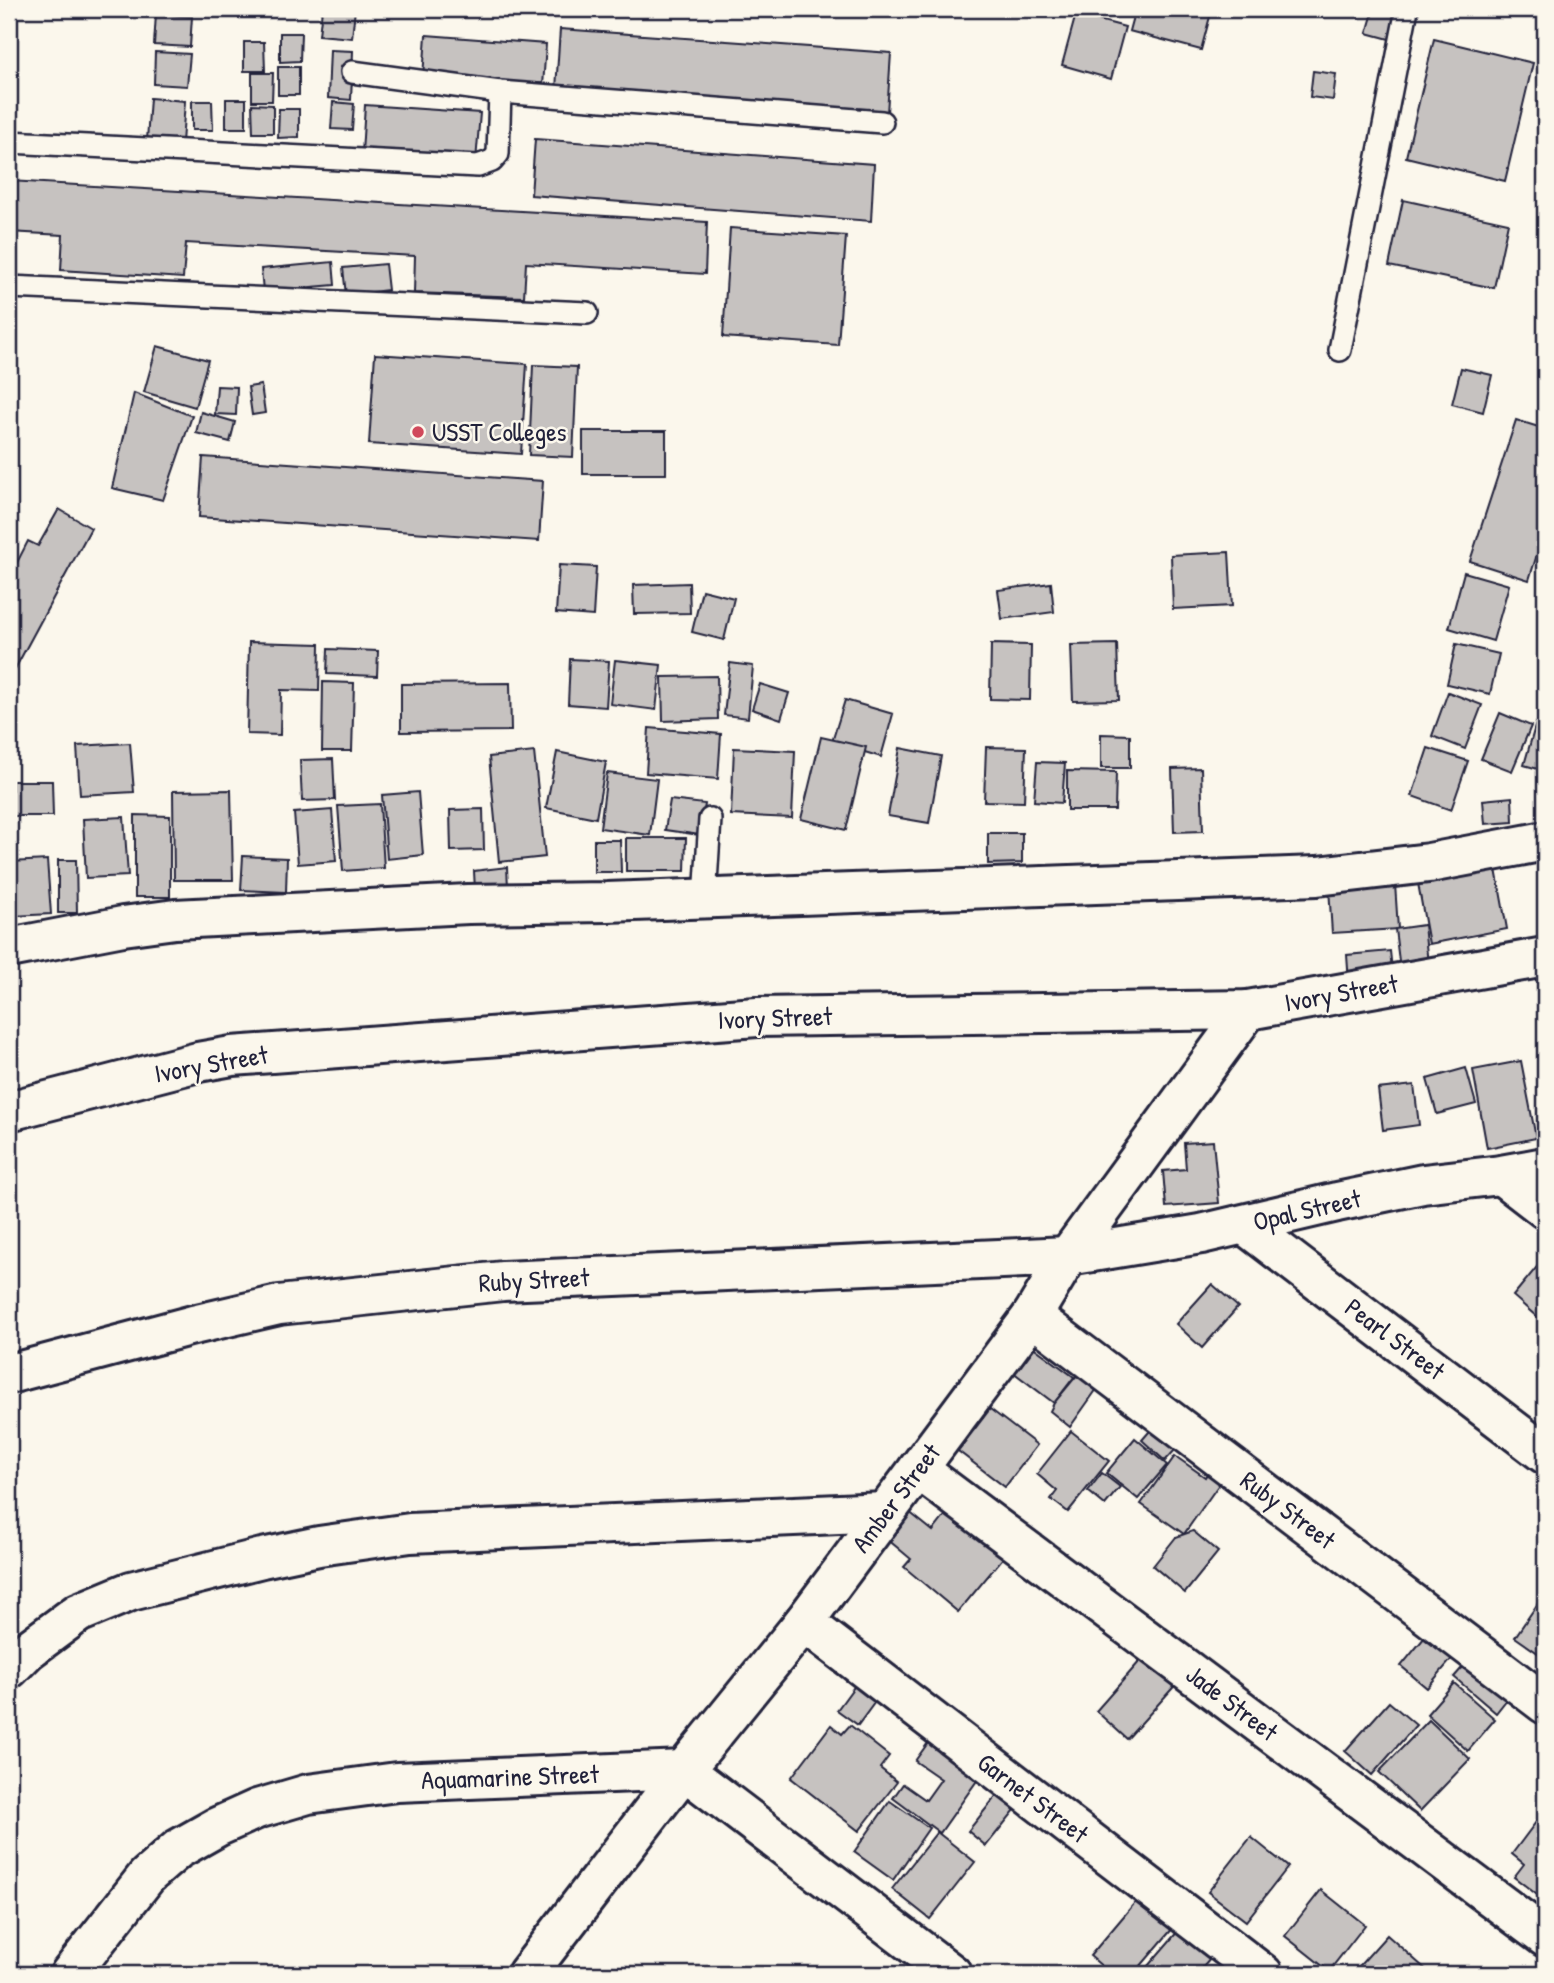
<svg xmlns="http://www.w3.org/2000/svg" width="1554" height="1983" viewBox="0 0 1554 1983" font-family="'Patrick Hand',sans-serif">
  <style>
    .building { fill: #c6c2c0; stroke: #22223b; stroke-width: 2 }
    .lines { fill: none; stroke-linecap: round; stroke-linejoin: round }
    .service-casing { stroke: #22223b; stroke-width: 26 }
    .minor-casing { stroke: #22223b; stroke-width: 44 }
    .service { stroke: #fbf7ec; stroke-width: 21 }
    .minor { stroke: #fbf7ec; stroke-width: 38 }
    .poi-dot { fill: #d1495b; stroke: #fbf7ec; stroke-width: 2.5 }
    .labels { text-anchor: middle; stroke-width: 5; stroke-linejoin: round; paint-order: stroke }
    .poi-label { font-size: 26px; fill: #22223b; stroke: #fbf7ec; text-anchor: start }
    .street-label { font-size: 26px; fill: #22223b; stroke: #fbf7ec }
  </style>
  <rect width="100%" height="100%" fill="#fbf7ec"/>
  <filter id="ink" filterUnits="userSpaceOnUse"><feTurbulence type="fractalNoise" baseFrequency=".0143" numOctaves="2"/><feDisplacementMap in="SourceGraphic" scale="14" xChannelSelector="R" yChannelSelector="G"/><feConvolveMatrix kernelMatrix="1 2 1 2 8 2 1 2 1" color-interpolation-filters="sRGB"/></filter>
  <g filter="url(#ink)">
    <!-- building -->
    <g class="building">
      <path d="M 322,9 L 355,9 L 352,38 L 319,35 Z"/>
      <path d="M 1135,9 L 1212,9 L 1201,50 L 1129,31 Z"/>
      <path d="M 1374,9 L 1388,9 L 1401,12 L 1393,40 L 1367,33 Z"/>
      <path d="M 156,14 L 192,17 L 190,47 L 154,45 Z"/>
      <path d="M 1076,14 L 1125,27 L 1111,79 L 1062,65 Z"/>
      <path d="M 560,29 L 891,53 L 887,113 L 556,89 Z"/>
      <path d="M 280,33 L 301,33 L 300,61 L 280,62 Z"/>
      <path d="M 426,35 L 546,44 L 543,86 L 423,77 Z"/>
      <path d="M 1434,39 L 1533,63 L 1505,181 L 1406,157 Z"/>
      <path d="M 244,42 L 264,42 L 265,71 L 244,71 Z"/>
      <path d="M 330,50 L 353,51 L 351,100 L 328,98 Z"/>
      <path d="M 155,52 L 190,54 L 187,86 L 154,84 Z"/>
      <rect x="278" y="67" width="21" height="28"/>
      <path d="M 1313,71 L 1336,74 L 1333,100 L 1310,97 Z"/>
      <path d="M 252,73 L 273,73 L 272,101 L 252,101 Z"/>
      <path d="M 150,98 L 185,101 L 182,143 L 147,140 Z"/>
      <rect x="226" y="99" width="20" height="29"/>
      <path d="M 192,101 L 212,101 L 213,130 L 192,130 Z"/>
      <path d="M 333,102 L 354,104 L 352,130 L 331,129 Z"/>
      <path d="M 252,104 L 273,105 L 273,133 L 253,133 Z"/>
      <path d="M 365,105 L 480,113 L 476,161 L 362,153 Z"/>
      <path d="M 279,109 L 299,109 L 299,137 L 278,138 Z"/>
      <path d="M 535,139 L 874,164 L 871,221 L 531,195 Z"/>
      <path d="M 9,181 L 707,222 L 705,274 L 526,263 L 524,297 L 414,293 L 415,256 L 186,243 L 183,278 L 61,270 L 63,235 L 9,232 Z"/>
      <path d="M 1403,200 L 1508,223 L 1494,288 L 1389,266 Z"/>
      <path d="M 730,228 L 846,236 L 838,345 L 723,337 Z"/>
      <path d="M 333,262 L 335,285 L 263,291 L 261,269 Z"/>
      <path d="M 385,264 L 388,290 L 346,295 L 343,268 Z"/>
      <path d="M 157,346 L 208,360 L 195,407 L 144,392 Z"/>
      <path d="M 375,354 L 527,364 L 521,454 L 369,444 Z"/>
      <path d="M 533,365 L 577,367 L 573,457 L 529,455 Z"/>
      <path d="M 1461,368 L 1492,375 L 1483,412 L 1452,404 Z"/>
      <path d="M 261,385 L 265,413 L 252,415 L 248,387 Z"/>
      <path d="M 217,386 L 237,387 L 236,415 L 215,414 Z"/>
      <path d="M 134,393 L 192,416 L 163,500 L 112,488 Z"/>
      <path d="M 201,412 L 235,422 L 230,442 L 196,433 Z"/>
      <path d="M 1516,420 L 1545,429 L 1545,529 L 1529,580 L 1470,561 Z"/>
      <rect x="583" y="431" width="83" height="43"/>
      <path d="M 203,457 L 543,481 L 539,541 L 199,517 Z"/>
      <path d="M 59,509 L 91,528 L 9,680 L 9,578 L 28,541 L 38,546 Z"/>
      <path d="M 1229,552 L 1232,606 L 1173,609 L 1171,555 Z"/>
      <path d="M 559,565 L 596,567 L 593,616 L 556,613 Z"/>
      <path d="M 1464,572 L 1509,585 L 1493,641 L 1449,628 Z"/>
      <path d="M 689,583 L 690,613 L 634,614 L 633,585 Z"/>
      <path d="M 1051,583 L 1054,612 L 1002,619 L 998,590 Z"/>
      <path d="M 702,590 L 734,598 L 724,640 L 692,632 Z"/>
      <path d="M 249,642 L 320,644 L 319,691 L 281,690 L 280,735 L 247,734 Z"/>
      <path d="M 991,644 L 1031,645 L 1030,700 L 990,699 Z"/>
      <path d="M 1117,644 L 1119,700 L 1073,701 L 1071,645 Z"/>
      <path d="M 1456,644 L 1499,654 L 1490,694 L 1447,684 Z"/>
      <path d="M 328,649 L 378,651 L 377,676 L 327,674 Z"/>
      <path d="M 570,659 L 609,661 L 606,707 L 568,704 Z"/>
      <path d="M 615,660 L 661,665 L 656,710 L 610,704 Z"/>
      <path d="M 730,663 L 753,666 L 748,718 L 724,715 Z"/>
      <path d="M 717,676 L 718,719 L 663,721 L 662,677 Z"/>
      <path d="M 323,682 L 354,683 L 352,751 L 322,751 Z"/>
      <path d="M 510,683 L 511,731 L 401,732 L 401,684 Z"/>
      <path d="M 760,684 L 789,693 L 781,719 L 752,709 Z"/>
      <path d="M 1448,692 L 1482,705 L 1465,749 L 1432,736 Z"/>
      <path d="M 845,700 L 893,714 L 881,757 L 832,742 Z"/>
      <path d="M 1500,713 L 1531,726 L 1512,771 L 1481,759 Z"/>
      <path d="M 1536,723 L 1545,725 L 1545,771 L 1524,765 Z"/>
      <path d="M 649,728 L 721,734 L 718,779 L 646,773 Z"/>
      <path d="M 1101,734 L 1130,735 L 1130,768 L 1101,768 Z"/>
      <path d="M 821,737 L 866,747 L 846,830 L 801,819 Z"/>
      <path d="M 130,743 L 134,792 L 80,795 L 77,746 Z"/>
      <path d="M 986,747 L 1026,748 L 1024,802 L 984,801 Z"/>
      <path d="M 734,748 L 795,751 L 792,818 L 731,815 Z"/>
      <path d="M 900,748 L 941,756 L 929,823 L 888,816 Z"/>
      <path d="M 1428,748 L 1468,761 L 1451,810 L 1412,796 Z"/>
      <path d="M 534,752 L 545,857 L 499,862 L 489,757 Z"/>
      <path d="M 557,752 L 606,762 L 596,818 L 546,808 Z"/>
      <path d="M 333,759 L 335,800 L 302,801 L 300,760 Z"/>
      <path d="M 1037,762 L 1065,763 L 1062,803 L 1034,801 Z"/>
      <path d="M 1201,768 L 1203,831 L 1174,832 L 1172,769 Z"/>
      <path d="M 1067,771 L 1116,772 L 1115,810 L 1067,810 Z"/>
      <path d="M 607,773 L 657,779 L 650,835 L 600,828 Z"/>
      <path d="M 12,781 L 52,781 L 53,816 L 12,816 Z"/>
      <path d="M 231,790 L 233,880 L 174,880 L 173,791 Z"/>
      <path d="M 418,792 L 423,855 L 387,859 L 382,795 Z"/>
      <path d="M 1512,797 L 1513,822 L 1485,824 L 1483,800 Z"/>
      <path d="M 670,800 L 705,804 L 700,835 L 665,830 Z"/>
      <path d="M 380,804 L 384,868 L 343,871 L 338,806 Z"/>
      <path d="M 483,809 L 484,850 L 451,851 L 450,810 Z"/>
      <path d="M 332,810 L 336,861 L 298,864 L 294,813 Z"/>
      <path d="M 135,815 L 170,816 L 170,897 L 135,897 Z"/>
      <path d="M 124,817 L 128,876 L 86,878 L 83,819 Z"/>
      <path d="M 988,833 L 1022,833 L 1022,863 L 988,864 Z"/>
      <path d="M 626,838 L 686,838 L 685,871 L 626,871 Z"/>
      <path d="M 594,840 L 620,840 L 621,872 L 594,872 Z"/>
      <path d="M 243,856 L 287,858 L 286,892 L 241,890 Z"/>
      <path d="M 1494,858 L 1507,929 L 1429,944 L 1416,872 Z"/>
      <path d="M 47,860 L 51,914 L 13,916 L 10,862 Z"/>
      <path d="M 58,860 L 76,860 L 77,913 L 58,913 Z"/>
      <path d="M 507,867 L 508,887 L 475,890 L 474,871 Z"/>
      <path d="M 1395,884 L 1398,929 L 1332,933 L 1329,888 Z"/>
      <path d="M 1424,925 L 1429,974 L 1401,977 L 1395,929 Z"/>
      <path d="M 1390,951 L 1393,979 L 1349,983 L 1347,955 Z"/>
      <path d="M 1521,1061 L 1536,1138 L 1487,1148 L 1473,1070 Z"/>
      <path d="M 1466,1068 L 1476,1104 L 1437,1114 L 1427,1079 Z"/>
      <path d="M 1414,1085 L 1419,1125 L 1383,1130 L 1378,1089 Z"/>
      <path d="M 1213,1141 L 1219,1203 L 1166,1207 L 1163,1171 L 1186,1169 L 1184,1143 Z"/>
      <path d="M 1545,1257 L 1545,1324 L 1513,1296 Z"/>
      <path d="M 1212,1284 L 1238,1307 L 1202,1348 L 1176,1324 Z"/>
      <path d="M 1032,1346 L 1074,1377 L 1054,1403 L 1013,1372 Z"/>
      <path d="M 1087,1363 L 1104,1379 L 1070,1427 L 1050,1411 L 1054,1403 Z"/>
      <path d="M 990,1409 L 1037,1445 L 1005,1487 L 958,1451 Z"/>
      <path d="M 1162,1417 L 1185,1439 L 1165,1461 L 1142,1440 Z"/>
      <path d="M 1071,1431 L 1109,1461 L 1068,1512 L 1051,1499 L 1057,1491 L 1037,1474 Z"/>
      <path d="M 1135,1438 L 1167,1465 L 1138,1499 L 1106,1473 Z"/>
      <path d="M 1175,1456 L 1205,1477 L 1216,1460 L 1229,1470 L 1184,1534 L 1141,1504 Z"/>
      <path d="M 1102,1473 L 1120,1487 L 1105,1505 L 1088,1491 Z"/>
      <path d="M 908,1511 L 933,1531 L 948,1512 L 1003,1558 L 958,1612 L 904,1567 L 911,1559 L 886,1538 Z"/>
      <path d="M 1193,1531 L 1218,1552 L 1185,1593 L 1153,1566 L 1176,1537 Z"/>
      <path d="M 1545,1593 L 1545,1658 L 1515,1637 Z"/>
      <path d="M 1429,1632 L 1456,1654 L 1427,1688 L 1401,1666 Z"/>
      <path d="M 1147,1653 L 1179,1681 L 1127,1739 L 1096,1711 Z"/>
      <path d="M 1470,1659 L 1511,1694 L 1496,1713 L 1454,1677 Z"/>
      <path d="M 859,1680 L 880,1695 L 858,1725 L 837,1710 Z"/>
      <path d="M 1454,1683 L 1495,1719 L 1468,1751 L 1427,1714 Z"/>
      <path d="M 1389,1702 L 1416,1725 L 1372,1775 L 1345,1751 Z"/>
      <path d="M 1429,1720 L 1470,1759 L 1420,1811 L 1379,1772 Z"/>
      <path d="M 831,1725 L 842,1734 L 850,1725 L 889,1756 L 880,1768 L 897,1782 L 859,1831 L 791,1778 Z"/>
      <path d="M 938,1729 L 988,1765 L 940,1833 L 893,1798 L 903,1784 L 926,1800 L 941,1779 L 915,1761 Z"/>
      <path d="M 1001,1790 L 1019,1805 L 986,1846 L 968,1831 Z"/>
      <path d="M 890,1801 L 929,1828 L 893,1880 L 854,1852 Z"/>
      <path d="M 1545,1810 L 1545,1901 L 1514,1877 L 1524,1864 L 1512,1854 Z"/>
      <path d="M 937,1832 L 975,1862 L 930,1919 L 892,1889 Z"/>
      <path d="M 1251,1837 L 1288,1867 L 1246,1921 L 1208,1892 Z"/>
      <path d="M 1321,1890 L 1365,1925 L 1329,1971 L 1285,1936 Z"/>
      <path d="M 1144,1892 L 1179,1921 L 1134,1974 L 1111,1974 L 1090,1956 Z"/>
      <path d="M 1179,1930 L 1211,1958 L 1197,1974 L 1141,1974 Z"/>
      <path d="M 1387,1935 L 1431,1974 L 1352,1974 Z"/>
    </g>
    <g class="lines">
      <defs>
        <g id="service">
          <path d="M 352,72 L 500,92 L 882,122"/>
          <path d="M 9,142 L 478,166 L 492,161 L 498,154 L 500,92"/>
          <path d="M 9,287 L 587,313"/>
          <path d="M 1340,350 L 1407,9"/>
          <path d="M 705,899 L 710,819"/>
        </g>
        <g id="minor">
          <path d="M 9,948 L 123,926 L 175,919 L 468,904 L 607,902 L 1317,876 L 1429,863 L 1545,841"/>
          <path d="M 9,1111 L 198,1062 L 232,1056 L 757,1017 L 1248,1010 L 1545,957"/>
          <path d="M 1501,1175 L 1545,1209"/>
          <path d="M 1245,1225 L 1545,1454"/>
          <path d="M 1032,1316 L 1545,1704"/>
          <path d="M 9,1374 L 193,1325 L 279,1305 L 503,1281 L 1068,1256 L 1201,1234 L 1337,1202 L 1423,1184 L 1501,1175 L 1545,1167"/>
          <path d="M 918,1469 L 1545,1937"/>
          <path d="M 804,1622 L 1263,1974"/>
          <path d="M 9,1669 L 28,1650 L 78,1613 L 131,1591 L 262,1558 L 319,1546 L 410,1533 L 885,1512"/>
          <path d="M 70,1974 L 147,1876 L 178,1849 L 217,1827 L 257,1809 L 308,1794 L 397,1782 L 684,1770 L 952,1974"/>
          <path d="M 527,1974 L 684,1770 L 804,1622 L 1032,1316 L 1068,1256 L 1248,1010"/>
        </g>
      </defs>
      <!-- service casing -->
      <use href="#service" class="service-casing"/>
      <!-- minor casing -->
      <use href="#minor" class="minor-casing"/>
      <!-- service -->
      <use href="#service" class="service"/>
      <!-- minor -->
      <use href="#minor" class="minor"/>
    </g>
  </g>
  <!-- markers -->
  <circle class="poi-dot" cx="418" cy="432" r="7"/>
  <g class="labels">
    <!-- poi labels -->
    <g class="poi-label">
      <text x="432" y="441">USST Colleges</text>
    </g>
    <!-- street labels -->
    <g class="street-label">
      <text transform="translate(1341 993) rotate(-10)" y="9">Ivory Street</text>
      <text transform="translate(775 1018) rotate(-2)" y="9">Ivory Street</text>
      <text transform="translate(211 1064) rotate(-10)" y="9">Ivory Street</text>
      <text transform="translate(1307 1210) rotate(-13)" y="9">Opal Street</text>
      <text transform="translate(534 1280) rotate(-3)" y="9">Ruby Street</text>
      <text transform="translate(1395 1339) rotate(37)" y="9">Pearl Street</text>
      <text transform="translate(896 1498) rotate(-53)" y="9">Amber Street</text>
      <text transform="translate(1288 1510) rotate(37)" y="9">Ruby Street</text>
      <text transform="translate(1232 1703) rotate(37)" y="9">Jade Street</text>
      <text transform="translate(510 1777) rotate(-2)" y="9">Aquamarine Street</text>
      <text transform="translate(1033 1798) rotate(37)" y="9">Garnet Street</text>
    </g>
  </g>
  <!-- margin -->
  <rect width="1554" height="1983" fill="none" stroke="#fbf7ec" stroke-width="35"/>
  <rect x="18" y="18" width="1519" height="1948" fill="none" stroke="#22223b" stroke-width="2.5" filter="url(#ink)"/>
</svg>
